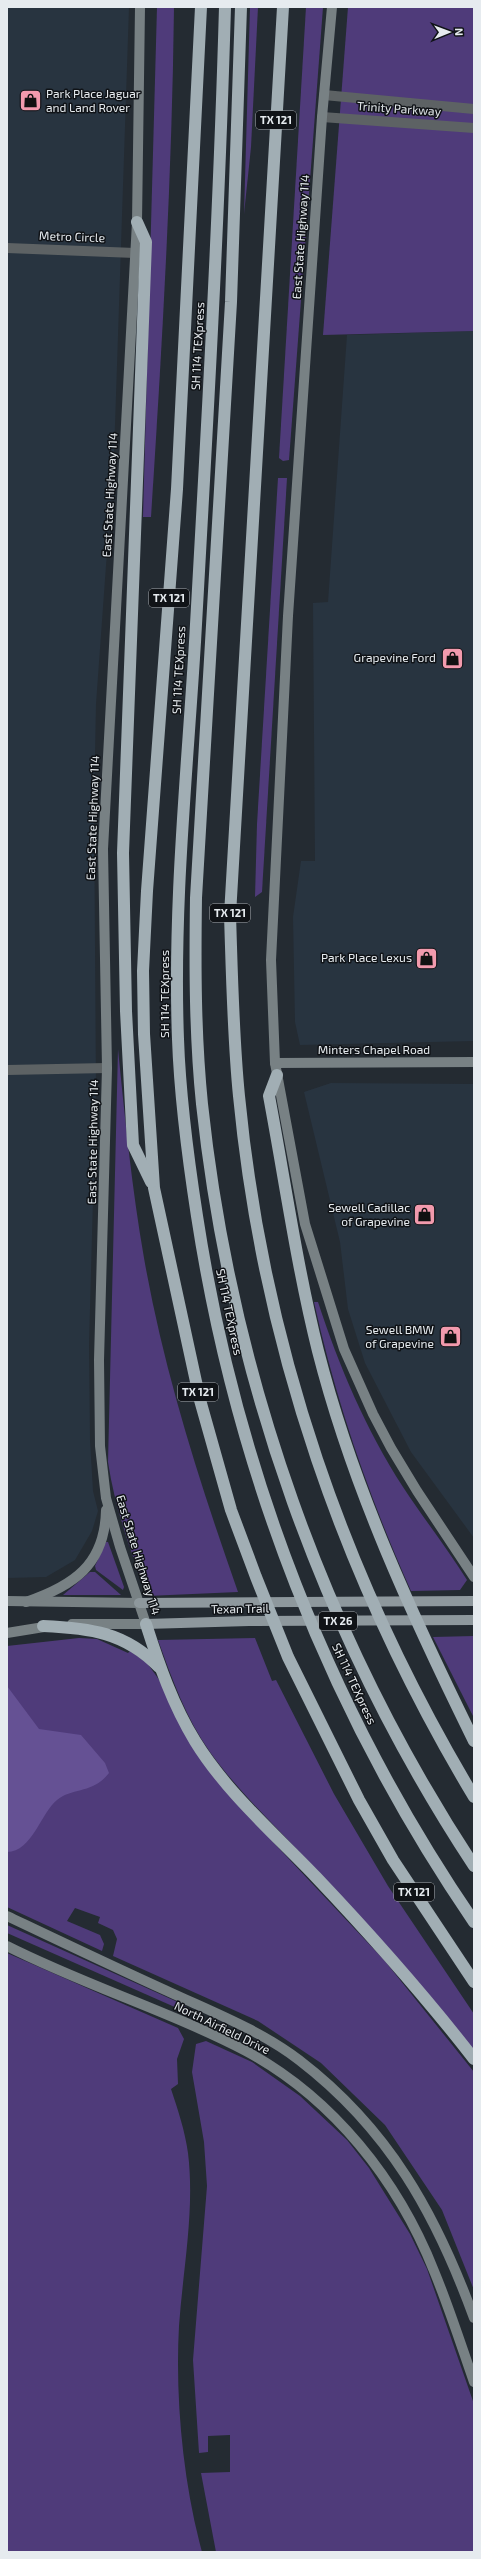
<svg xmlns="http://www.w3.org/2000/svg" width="481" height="2559" viewBox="0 0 481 2559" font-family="'Exo 2',sans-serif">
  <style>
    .built { fill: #283440 }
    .green { fill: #4f3b7a }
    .forest { fill: #655194 }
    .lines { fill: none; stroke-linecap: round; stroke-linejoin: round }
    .street { stroke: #5d6264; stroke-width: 10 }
    .secondary { stroke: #788184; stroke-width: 10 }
    .primary { stroke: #8e989d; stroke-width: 10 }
    .highway { stroke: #a1aeb4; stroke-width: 12 }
    .labels { text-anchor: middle; stroke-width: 3; stroke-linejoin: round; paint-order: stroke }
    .shield { fill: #101317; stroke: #a6aaae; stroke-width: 1 }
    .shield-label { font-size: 11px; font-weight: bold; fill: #e6ebef }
    .poi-label { font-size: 12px; fill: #e6ebef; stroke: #101317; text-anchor: end }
    .street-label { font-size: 12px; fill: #e6ebef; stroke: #101317 }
  </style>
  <rect width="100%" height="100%" fill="#242b32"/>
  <!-- built -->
  <g class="built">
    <path d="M 7,7 L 129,7 L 114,455 L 96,704 L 94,803 L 96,1089 L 89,1345 L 90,1440 L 93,1491 L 98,1511 L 92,1531 L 75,1560 L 46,1577 L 7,1578 Z"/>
    <path d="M 474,331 L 474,1041 L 300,1045 L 295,1022 L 293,917 L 301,861 L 315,861 L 313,603 L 328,602 L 347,335 Z"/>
    <path d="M 331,1083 L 474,1084 L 474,1538 L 411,1452 L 365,1363 L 348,1309 L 340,1242 L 304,1092 Z"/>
  </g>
  <!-- green -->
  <g class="green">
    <path d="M 157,7 L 174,7 C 172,177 162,347 151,517 L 143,517 Z"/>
    <path d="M 250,7 L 258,7 L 251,147 L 244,214 Z"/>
    <path d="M 306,7 L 323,7 L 289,460 L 283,461 L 279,458 Z"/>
    <path d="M 348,7 L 474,7 L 474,331 L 323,335 Z"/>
    <path d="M 278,478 L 287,478 L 262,892 L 255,897 L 257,824 Z"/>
    <path d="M 118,1049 C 125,1119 132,1189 144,1258 C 164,1372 200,1484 238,1592 L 147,1596 C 131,1551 115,1509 108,1462 Z"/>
    <path d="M 314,1302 L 318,1302 C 339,1366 366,1430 403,1487 C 424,1519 447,1548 467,1580 L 460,1590 L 411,1591 C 369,1497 336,1402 314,1302 Z"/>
    <path d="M 106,1542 L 108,1542 L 124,1587 L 123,1590 L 96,1570 L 95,1566 Z"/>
    <path d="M 90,1572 L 95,1572 L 121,1595 L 63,1595 Z"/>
    <path d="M 474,1636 L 474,1718 L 433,1637 Z"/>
    <path d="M 79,1638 L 97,1639 L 128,1653 L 130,1651 L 147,1663 L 160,1681 L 175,1711 L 273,1842 L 384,1960 L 474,2072 L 474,2290 L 442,2210 L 385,2125 L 321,2063 L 258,2021 L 113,1956 L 117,1939 L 113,1930 L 98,1923 L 100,1917 L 75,1908 L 67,1921 L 100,1935 L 104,1944 L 102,1951 L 7,1907 L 7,1646 Z"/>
    <path d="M 255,1638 L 272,1681 L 276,1680 L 334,1794 L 388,1886 L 474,2014 L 474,2051 C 421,1991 368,1930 315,1869 C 280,1830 241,1795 210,1752 C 186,1718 172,1679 158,1640 Z"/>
    <path d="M 7,1925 L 182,2004 L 190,2011 L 186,2012 L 7,1933 Z"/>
    <path d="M 7,1953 L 178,2028 L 184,2039 L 177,2059 L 178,2084 L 171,2089 C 178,2110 185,2131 188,2153 C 195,2210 183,2269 179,2326 C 175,2398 183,2482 202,2552 L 7,2552 Z"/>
    <path d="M 206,2041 L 252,2062 L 300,2096 L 347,2140 L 369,2168 L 410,2234 L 427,2269 L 474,2404 L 474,2552 L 216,2552 L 201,2473 L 230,2472 L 230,2435 L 208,2436 L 208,2452 L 199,2453 L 193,2360 L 207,2186 L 204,2142 L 192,2072 L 196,2044 Z"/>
  </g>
  <!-- forest -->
  <path class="forest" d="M 7,1686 L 39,1729 L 81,1735 L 105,1763 L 109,1773 C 93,1794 73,1787 57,1800 C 42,1811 32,1852 7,1852 Z"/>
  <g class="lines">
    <!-- street -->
    <g class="street">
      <path d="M 324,95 L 474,109"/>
      <path d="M 322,117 L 474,128"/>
      <path d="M 7,248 L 135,253"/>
      <path d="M 7,1070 L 107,1068"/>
    </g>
    <!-- secondary -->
    <g class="secondary">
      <path d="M 332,7 L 322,117 L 288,616 L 271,960 L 275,1063 L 305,1224 L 344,1349 L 373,1414 L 391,1448 L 417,1491 L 474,1577"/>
      <path d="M 275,1063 L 474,1062"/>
      <path d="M 7,1601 L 139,1603"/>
      <path d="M 26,1602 C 73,1586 105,1565 106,1510"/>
      <path d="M 72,1624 L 146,1624 L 120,1547 L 106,1498 L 100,1446 L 99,1360 L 107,1068 L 103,849 L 137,222 L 140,7"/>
      <path d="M 7,1633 L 50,1626"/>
      <path d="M 7,1916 C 60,1941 112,1966 165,1990 C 210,2011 260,2030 299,2060 C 389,2129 436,2214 474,2318"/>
      <path d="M 7,1946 C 84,1985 169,2011 246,2051 C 333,2098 398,2180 434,2271 C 449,2307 461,2345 474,2382"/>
    </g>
    <!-- primary -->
    <g class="primary">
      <path d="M 139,1603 L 474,1601"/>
      <path d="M 146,1624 L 249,1621 L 474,1620"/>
    </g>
    <!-- highway -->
    <g class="highway">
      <path d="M 201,7 L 177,489 L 147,891 L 143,971 L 144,1034 L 154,1188 L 200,1400 L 231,1510 L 256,1577 L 288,1657 L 359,1800 L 393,1860 L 474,1982"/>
      <path d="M 225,7 C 219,219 207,430 195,642 C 187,774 173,907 178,1039 C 180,1098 188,1158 197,1216 C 236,1470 329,1710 474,1922"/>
      <path d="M 241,7 L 231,302 L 196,898 C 195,967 195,1035 202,1104 C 231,1375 324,1638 474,1866"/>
      <path d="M 283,7 L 230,915 C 232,975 233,1036 239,1096 C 263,1346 345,1582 474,1797"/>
      <path d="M 137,222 L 146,242 L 123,853 L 126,1011 L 133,1145 L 151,1182"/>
      <path d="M 277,1075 L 269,1096 C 285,1181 297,1267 318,1351 C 353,1488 412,1615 474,1741"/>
      <path d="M 146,1624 C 159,1665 173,1705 195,1741 C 227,1793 274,1833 316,1877 C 371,1935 425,1996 474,2059"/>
      <path d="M 43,1626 C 89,1628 125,1632 159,1667"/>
    </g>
  </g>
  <!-- icons -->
  <defs>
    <symbol id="shop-square" viewBox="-11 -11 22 22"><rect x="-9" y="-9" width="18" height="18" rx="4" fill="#f29aad" stroke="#101317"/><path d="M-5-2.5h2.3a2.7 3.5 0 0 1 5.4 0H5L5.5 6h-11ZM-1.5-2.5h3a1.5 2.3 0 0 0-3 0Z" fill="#111"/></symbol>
  </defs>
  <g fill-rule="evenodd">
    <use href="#shop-square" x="18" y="88" width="25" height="25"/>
    <use href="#shop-square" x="440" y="646" width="25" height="25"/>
    <use href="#shop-square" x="414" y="946" width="25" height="25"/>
    <use href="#shop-square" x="412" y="1202" width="25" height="25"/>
    <use href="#shop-square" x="438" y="1324" width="25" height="25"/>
  </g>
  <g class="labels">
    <!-- shield labels -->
    <g class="shield">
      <rect x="256" y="111" width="40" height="18" rx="3"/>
      <rect x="149" y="589" width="40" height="18" rx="3"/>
      <rect x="210" y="904" width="40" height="18" rx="3"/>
      <rect x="178" y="1383" width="40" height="18" rx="3"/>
      <rect x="319" y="1612" width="38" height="18" rx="3"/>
      <rect x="394" y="1883" width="40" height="18" rx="3"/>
    </g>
    <g class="shield-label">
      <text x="276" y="124">TX 121</text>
      <text x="169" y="602">TX 121</text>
      <text x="230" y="917">TX 121</text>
      <text x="198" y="1396">TX 121</text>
      <text x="338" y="1625">TX 26</text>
      <text x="414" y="1896">TX 121</text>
    </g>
    <!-- poi labels -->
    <g class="poi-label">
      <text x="46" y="98" text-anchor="start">Park Place Jaguar<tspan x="46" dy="14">and Land Rover</tspan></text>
      <text x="436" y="662">Grapevine Ford</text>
      <text x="412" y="962">Park Place Lexus</text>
      <text x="410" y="1212">Sewell Cadillac<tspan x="410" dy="14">of Grapevine</tspan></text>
      <text x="434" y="1334">Sewell BMW<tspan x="434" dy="14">of Grapevine</tspan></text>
    </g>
    <!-- street labels -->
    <g class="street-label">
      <text transform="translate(399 109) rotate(4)" y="4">Trinity Parkway</text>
      <text transform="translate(72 237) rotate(2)" y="4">Metro Circle</text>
      <text transform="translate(301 237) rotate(-86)" y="4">East State Highway 114</text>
      <text transform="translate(198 346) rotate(-87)" y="4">SH 114 TEXpress</text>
      <text transform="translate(110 495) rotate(-87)" y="4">East State Highway 114</text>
      <text transform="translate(179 670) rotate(-87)" y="4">SH 114 TEXpress</text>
      <text transform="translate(93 818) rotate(-88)" y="4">East State Highway 114</text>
      <text transform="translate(165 994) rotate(-90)" y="4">SH 114 TEXpress</text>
      <text x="374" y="1054">Minters Chapel Road</text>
      <text transform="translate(93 1142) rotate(-89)" y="4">East State Highway 114</text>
      <text transform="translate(229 1312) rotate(78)" y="4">SH 114 TEXpress</text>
      <text transform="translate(138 1555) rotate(73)" y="4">East State Highway 114</text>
      <text transform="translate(240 1609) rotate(-1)" y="4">Texan Trail</text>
      <text transform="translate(354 1684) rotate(65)" y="4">SH 114 TEXpress</text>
      <text transform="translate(222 2028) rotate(26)" y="4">North Airfield Drive</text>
    </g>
  </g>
  <!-- border -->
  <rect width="481" height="2559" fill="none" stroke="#e6ebef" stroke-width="16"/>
  <!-- north arrow -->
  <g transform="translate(449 32) rotate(89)" stroke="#101317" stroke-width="3" paint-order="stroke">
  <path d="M0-3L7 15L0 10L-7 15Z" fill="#e6ebef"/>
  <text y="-6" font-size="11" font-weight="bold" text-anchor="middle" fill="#e6ebef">N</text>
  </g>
</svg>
